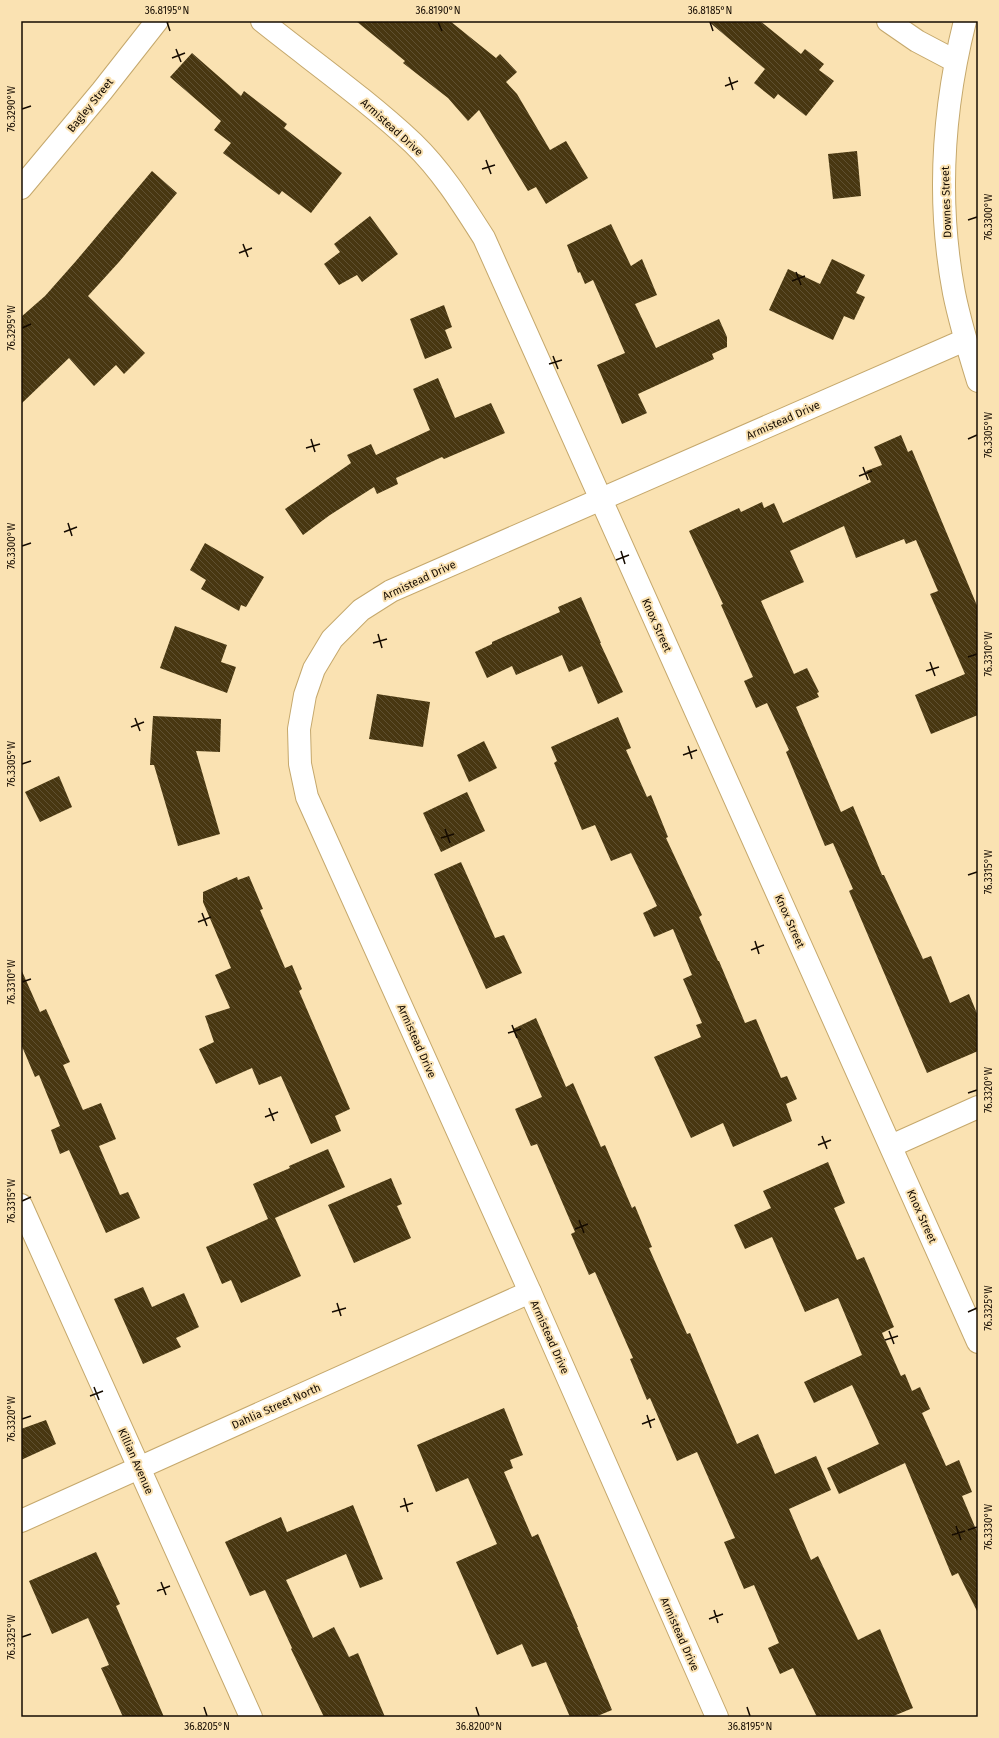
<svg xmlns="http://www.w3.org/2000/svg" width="999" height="1738" viewBox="0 0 999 1738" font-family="'Fira Sans',sans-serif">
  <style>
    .building { fill: url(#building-back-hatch) }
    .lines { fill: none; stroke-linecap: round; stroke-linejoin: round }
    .minor-casing { stroke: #c5a86c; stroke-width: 24 }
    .minor { stroke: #fff; stroke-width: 22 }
    .ticks { fill: none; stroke: #150b00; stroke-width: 1.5 }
    .labels { text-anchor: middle; stroke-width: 4; stroke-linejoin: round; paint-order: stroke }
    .street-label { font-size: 11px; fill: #150b00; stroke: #fae2b2 }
    .neatline { fill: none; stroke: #150b00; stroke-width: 1.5 }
    .ticks-label { font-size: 10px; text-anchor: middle; fill: #150b00 }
  </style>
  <defs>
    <pattern id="building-back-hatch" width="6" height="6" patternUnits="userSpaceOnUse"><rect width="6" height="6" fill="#483711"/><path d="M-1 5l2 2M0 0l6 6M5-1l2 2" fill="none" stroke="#5f5031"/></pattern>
  </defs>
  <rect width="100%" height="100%" fill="#fae2b2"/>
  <!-- building -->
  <g class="building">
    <path d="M 356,21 L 450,21 L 496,58 L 500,54 L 517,72 L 506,82 L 517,94 L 550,150 L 566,141 L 588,178 L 546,204 L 536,187 L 528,191 L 479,110 L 468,121 L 448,98 L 403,63 L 405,61 Z"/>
    <path d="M 708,21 L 760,21 L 801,54 L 805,49 L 824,64 L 819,70 L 834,81 L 806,116 L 778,94 L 774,99 L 754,83 L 765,69 Z"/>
    <path d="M 192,53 L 241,96 L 244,91 L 287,124 L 284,128 L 342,173 L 311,213 L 282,191 L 279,195 L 223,153 L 231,143 L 214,130 L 221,121 L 170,77 Z"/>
    <path d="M 857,151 L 861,196 L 833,199 L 828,154 Z"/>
    <path d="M 152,171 L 177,193 L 119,262 L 88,296 L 145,353 L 124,374 L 116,365 L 94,386 L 69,358 L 21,404 L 21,317 L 45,296 L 76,261 Z"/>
    <path d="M 370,216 L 398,254 L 362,282 L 357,275 L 339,285 L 324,264 L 340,252 L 334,244 Z"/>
    <path d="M 611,224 L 631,266 L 642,259 L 657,295 L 635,304 L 656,348 L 719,319 L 727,337 L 727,347 L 712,354 L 714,359 L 638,394 L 647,413 L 622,424 L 597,365 L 625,353 L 593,280 L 585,284 L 580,272 L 578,273 L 567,245 Z"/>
    <path d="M 832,259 L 865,275 L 856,293 L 865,297 L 854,320 L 844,316 L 833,340 L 769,310 L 788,269 L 820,284 Z"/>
    <path d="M 444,305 L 452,327 L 445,330 L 452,348 L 425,359 L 410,319 Z"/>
    <path d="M 438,378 L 455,418 L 491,403 L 505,433 L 444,459 L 442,457 L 396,478 L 398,484 L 377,494 L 374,487 L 330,515 L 303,535 L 285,509 L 351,463 L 347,455 L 371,444 L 376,455 L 430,430 L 413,389 Z"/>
    <path d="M 901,435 L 908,452 L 912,450 L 978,608 L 978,715 L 931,734 L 915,695 L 965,674 L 930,594 L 938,591 L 916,540 L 906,544 L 904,539 L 856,558 L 844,526 L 790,551 L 804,582 L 761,601 L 794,674 L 807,668 L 819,692 L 817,693 L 819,697 L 796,707 L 841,812 L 853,806 L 882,875 L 884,875 L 923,959 L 931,956 L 950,1003 L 969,994 L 978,1016 L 978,1051 L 927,1073 L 849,891 L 853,889 L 833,843 L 825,846 L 786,752 L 789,750 L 767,703 L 756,708 L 744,681 L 753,677 L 721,605 L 723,604 L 689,531 L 739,508 L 741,512 L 762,502 L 764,508 L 774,503 L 783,523 L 871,482 L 866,471 L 882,465 L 874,447 Z"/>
    <path d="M 205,543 L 264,577 L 246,607 L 241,605 L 239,611 L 201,589 L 206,580 L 190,570 Z"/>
    <path d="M 581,597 L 601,643 L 600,643 L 623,692 L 598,704 L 582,666 L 569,672 L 562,655 L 516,675 L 512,666 L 487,678 L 475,652 L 492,644 L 492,642 L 560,612 L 558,607 Z"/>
    <path d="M 175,626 L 227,645 L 221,662 L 236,667 L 227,693 L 160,668 Z"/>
    <path d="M 377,694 L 430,702 L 423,747 L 369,739 Z"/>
    <path d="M 153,716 L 221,719 L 220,752 L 196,751 L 220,834 L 178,846 L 154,765 L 150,765 Z"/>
    <path d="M 618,717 L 631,748 L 626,750 L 647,797 L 651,795 L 668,837 L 666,838 L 702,915 L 699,917 L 718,961 L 719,961 L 745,1023 L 756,1019 L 781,1078 L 787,1076 L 797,1099 L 786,1104 L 792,1121 L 733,1147 L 723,1123 L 691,1138 L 654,1057 L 701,1037 L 696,1025 L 702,1023 L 683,979 L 692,975 L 673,929 L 654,937 L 643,913 L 657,906 L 631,853 L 611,861 L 595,825 L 582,830 L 554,763 L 557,761 L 551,747 Z"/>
    <path d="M 484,741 L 497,768 L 469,782 L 457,755 Z"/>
    <path d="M 59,776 L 72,807 L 40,822 L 25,792 Z"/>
    <path d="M 467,792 L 485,831 L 441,852 L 423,813 Z"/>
    <path d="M 461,862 L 495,938 L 504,935 L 522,973 L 486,989 L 434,874 Z"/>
    <path d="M 249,876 L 263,909 L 260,910 L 285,968 L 292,965 L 302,989 L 299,991 L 350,1109 L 335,1116 L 341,1131 L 311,1144 L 281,1076 L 259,1085 L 252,1068 L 216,1084 L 199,1049 L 214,1042 L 205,1016 L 230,1008 L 215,975 L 231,968 L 203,902 L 203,892 L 237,877 L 238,880 Z"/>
    <path d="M 21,969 L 40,1012 L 46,1009 L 70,1062 L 63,1065 L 83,1110 L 101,1103 L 116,1139 L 99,1146 L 120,1195 L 128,1192 L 140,1218 L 106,1233 L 69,1150 L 60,1154 L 51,1130 L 60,1126 L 39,1075 L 35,1077 L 21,1044 Z"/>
    <path d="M 536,1018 L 566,1087 L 573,1083 L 601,1147 L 605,1145 L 632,1208 L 635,1206 L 652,1247 L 649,1248 L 687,1334 L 690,1333 L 737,1444 L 758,1434 L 775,1474 L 816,1456 L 831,1490 L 789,1509 L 811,1560 L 818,1556 L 858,1640 L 880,1629 L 913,1708 L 891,1717 L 817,1717 L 793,1668 L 780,1674 L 768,1648 L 779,1643 L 754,1585 L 744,1589 L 724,1542 L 735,1538 L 697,1452 L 677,1461 L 650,1398 L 647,1400 L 630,1359 L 633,1358 L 595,1272 L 589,1275 L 571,1234 L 575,1232 L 537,1144 L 531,1146 L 515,1109 L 542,1097 L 513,1029 Z"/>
    <path d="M 328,1149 L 345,1187 L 275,1218 L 301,1276 L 241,1303 L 231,1280 L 222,1284 L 206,1247 L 268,1219 L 253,1184 L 290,1168 L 289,1166 Z"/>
    <path d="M 828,1162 L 845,1203 L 834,1208 L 857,1260 L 864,1257 L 894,1327 L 882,1333 L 901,1376 L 905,1374 L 912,1391 L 920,1387 L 930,1409 L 922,1413 L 946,1466 L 959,1460 L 972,1492 L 962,1496 L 978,1534 L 978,1613 L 958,1573 L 952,1576 L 905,1463 L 839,1494 L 827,1468 L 879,1444 L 852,1385 L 814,1403 L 804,1382 L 862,1355 L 838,1298 L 805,1312 L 772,1237 L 745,1249 L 734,1225 L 771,1208 L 763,1191 Z"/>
    <path d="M 391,1178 L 402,1204 L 397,1206 L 411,1238 L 354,1263 L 328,1205 Z"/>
    <path d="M 143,1287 L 152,1307 L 184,1293 L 199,1327 L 176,1338 L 181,1347 L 143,1364 L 114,1299 Z"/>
    <path d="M 504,1408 L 523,1455 L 510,1460 L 513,1468 L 504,1472 L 532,1537 L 538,1534 L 578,1627 L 577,1627 L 612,1710 L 595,1717 L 570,1717 L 546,1662 L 532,1667 L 522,1644 L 497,1655 L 456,1562 L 497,1544 L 468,1478 L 436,1492 L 417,1445 Z"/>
    <path d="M 46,1420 L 56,1444 L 21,1460 L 21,1429 Z"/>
    <path d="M 353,1505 L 383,1579 L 360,1588 L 346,1554 L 286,1580 L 313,1638 L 334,1627 L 349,1657 L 358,1653 L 385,1717 L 324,1717 L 291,1649 L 292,1648 L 265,1590 L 250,1596 L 225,1542 L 281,1517 L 287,1532 Z"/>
    <path d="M 96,1552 L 120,1604 L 116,1606 L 164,1717 L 123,1717 L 101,1668 L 109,1665 L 88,1618 L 52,1634 L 29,1581 Z"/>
  </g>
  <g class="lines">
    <defs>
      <g id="minor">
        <path d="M 262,21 C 312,61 366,99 413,143 C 442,171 463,205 484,238 L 978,1342"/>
        <path d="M 888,21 L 917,41 L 955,61"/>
        <path d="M 965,21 C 943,109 937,203 954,293 C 960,323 969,352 978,381"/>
        <path d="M 21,188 L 102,91 L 157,21"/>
        <path d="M 891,1146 L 978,1107"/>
        <path d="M 21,1205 L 251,1717"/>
        <path d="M 21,1521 L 530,1292"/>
        <path d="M 717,1717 L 530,1292 L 307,797 L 300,764 L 299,729 L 305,695 L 314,669 L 332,639 L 361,610 L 391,591 L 965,340"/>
      </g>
    </defs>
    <!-- minor casing -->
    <use href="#minor" class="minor-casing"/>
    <!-- minor -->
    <use href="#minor" class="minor"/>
  </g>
  <!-- ticks -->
  <path class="ticks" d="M 167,22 L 170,31M 438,22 L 442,31M 710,22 L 713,31M 176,49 L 181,62M 172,58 L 185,53M 729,77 L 733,90M 725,86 L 738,81M 22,109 L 31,106M 486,160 L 491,174M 482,169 L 495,165M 968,220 L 977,217M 243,244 L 248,257M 239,253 L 252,248M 796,272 L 801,285M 792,281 L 805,276M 22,328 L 31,324M 553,356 L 558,369M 549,364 L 562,360M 311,439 L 315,452M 968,439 L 977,435M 306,448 L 320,444M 863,467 L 868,480M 859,476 L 872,471M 68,523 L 72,536M 64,532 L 77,527M 22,546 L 31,543M 621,551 L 625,564M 616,560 L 629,555M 378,634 L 382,648M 373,643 L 387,639M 968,657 L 977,654M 930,662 L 935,676M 926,671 L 939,667M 135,718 L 140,731M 131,727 L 144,722M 688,746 L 692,759M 683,755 L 697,750M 22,764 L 31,761M 445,829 L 450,843M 441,838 L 454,834M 968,875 L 977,872M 202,913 L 207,926M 198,922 L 211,917M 755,941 L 759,954M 751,950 L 764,945M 22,982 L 31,979M 512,1025 L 517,1038M 508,1033 L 521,1029M 968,1093 L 977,1090M 269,1108 L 274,1121M 265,1117 L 278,1112M 822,1136 L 827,1149M 818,1145 L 831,1140M 22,1201 L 31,1197M 579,1220 L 584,1233M 575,1229 L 588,1224M 337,1303 L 341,1316M 332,1312 L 346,1308M 968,1312 L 977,1308M 889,1331 L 894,1344M 885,1340 L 898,1336M 94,1387 L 99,1400M 90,1396 L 103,1391M 647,1415 L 651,1428M 22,1419 L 31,1416M 642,1424 L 655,1419M 404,1498 L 408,1512M 400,1507 L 413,1503M 956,1526 L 961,1540M 968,1530 L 977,1527M 952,1535 L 965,1531M 161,1582 L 166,1595M 157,1591 L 170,1586M 714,1610 L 718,1623M 709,1619 L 723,1614M 22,1637 L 31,1634M 204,1707 L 207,1716M 476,1707 L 479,1716M 747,1707 L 750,1716"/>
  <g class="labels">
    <!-- street labels -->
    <g class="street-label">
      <text transform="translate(90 105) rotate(-51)" y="4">Bagley Street</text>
      <text transform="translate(392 127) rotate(42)" y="4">Armistead Drive</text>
      <text transform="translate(946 202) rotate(-92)" y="4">Downes Street</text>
      <text transform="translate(783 420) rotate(-24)" y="4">Armistead Drive</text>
      <text transform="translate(419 580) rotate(-25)" y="4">Armistead Drive</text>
      <text transform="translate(657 625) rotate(66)" y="4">Knox Street</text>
      <text transform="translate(790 921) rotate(66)" y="4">Knox Street</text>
      <text transform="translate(417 1041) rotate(66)" y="4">Armistead Drive</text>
      <text transform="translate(922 1216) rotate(66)" y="4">Knox Street</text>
      <text transform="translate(550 1337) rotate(66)" y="4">Armistead Drive</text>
      <text transform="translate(276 1406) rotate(-24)" y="4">Dahlia Street North</text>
      <text transform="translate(136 1461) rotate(66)" y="4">Killian Avenue</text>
      <text transform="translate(680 1634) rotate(66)" y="4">Armistead Drive</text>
    </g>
  </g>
  <!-- border -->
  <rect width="999" height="1738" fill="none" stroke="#fae2b2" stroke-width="44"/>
  <rect x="22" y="22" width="955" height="1694" class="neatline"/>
  <g class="ticks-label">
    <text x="167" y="14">36.8195°N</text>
    <text x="438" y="14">36.8190°N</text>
    <text x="710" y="14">36.8185°N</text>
    <text transform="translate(11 109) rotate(-90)" y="4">76.3290°W</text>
    <text transform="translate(988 217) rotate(-90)" y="4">76.3300°W</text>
    <text transform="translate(11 328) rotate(-90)" y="4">76.3295°W</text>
    <text transform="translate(988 435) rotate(-90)" y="4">76.3305°W</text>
    <text transform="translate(11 546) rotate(-90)" y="4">76.3300°W</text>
    <text transform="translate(988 654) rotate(-90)" y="4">76.3310°W</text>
    <text transform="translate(11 764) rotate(-90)" y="4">76.3305°W</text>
    <text transform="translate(988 872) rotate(-90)" y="4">76.3315°W</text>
    <text transform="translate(11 982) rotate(-90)" y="4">76.3310°W</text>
    <text transform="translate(988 1090) rotate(-90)" y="4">76.3320°W</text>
    <text transform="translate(11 1201) rotate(-90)" y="4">76.3315°W</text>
    <text transform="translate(988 1308) rotate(-90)" y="4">76.3325°W</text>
    <text transform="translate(11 1419) rotate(-90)" y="4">76.3320°W</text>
    <text transform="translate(988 1527) rotate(-90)" y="4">76.3330°W</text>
    <text transform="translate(11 1637) rotate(-90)" y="4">76.3325°W</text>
    <text x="207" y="1730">36.8205°N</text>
    <text x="479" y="1730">36.8200°N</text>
    <text x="750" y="1730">36.8195°N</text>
  </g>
</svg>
